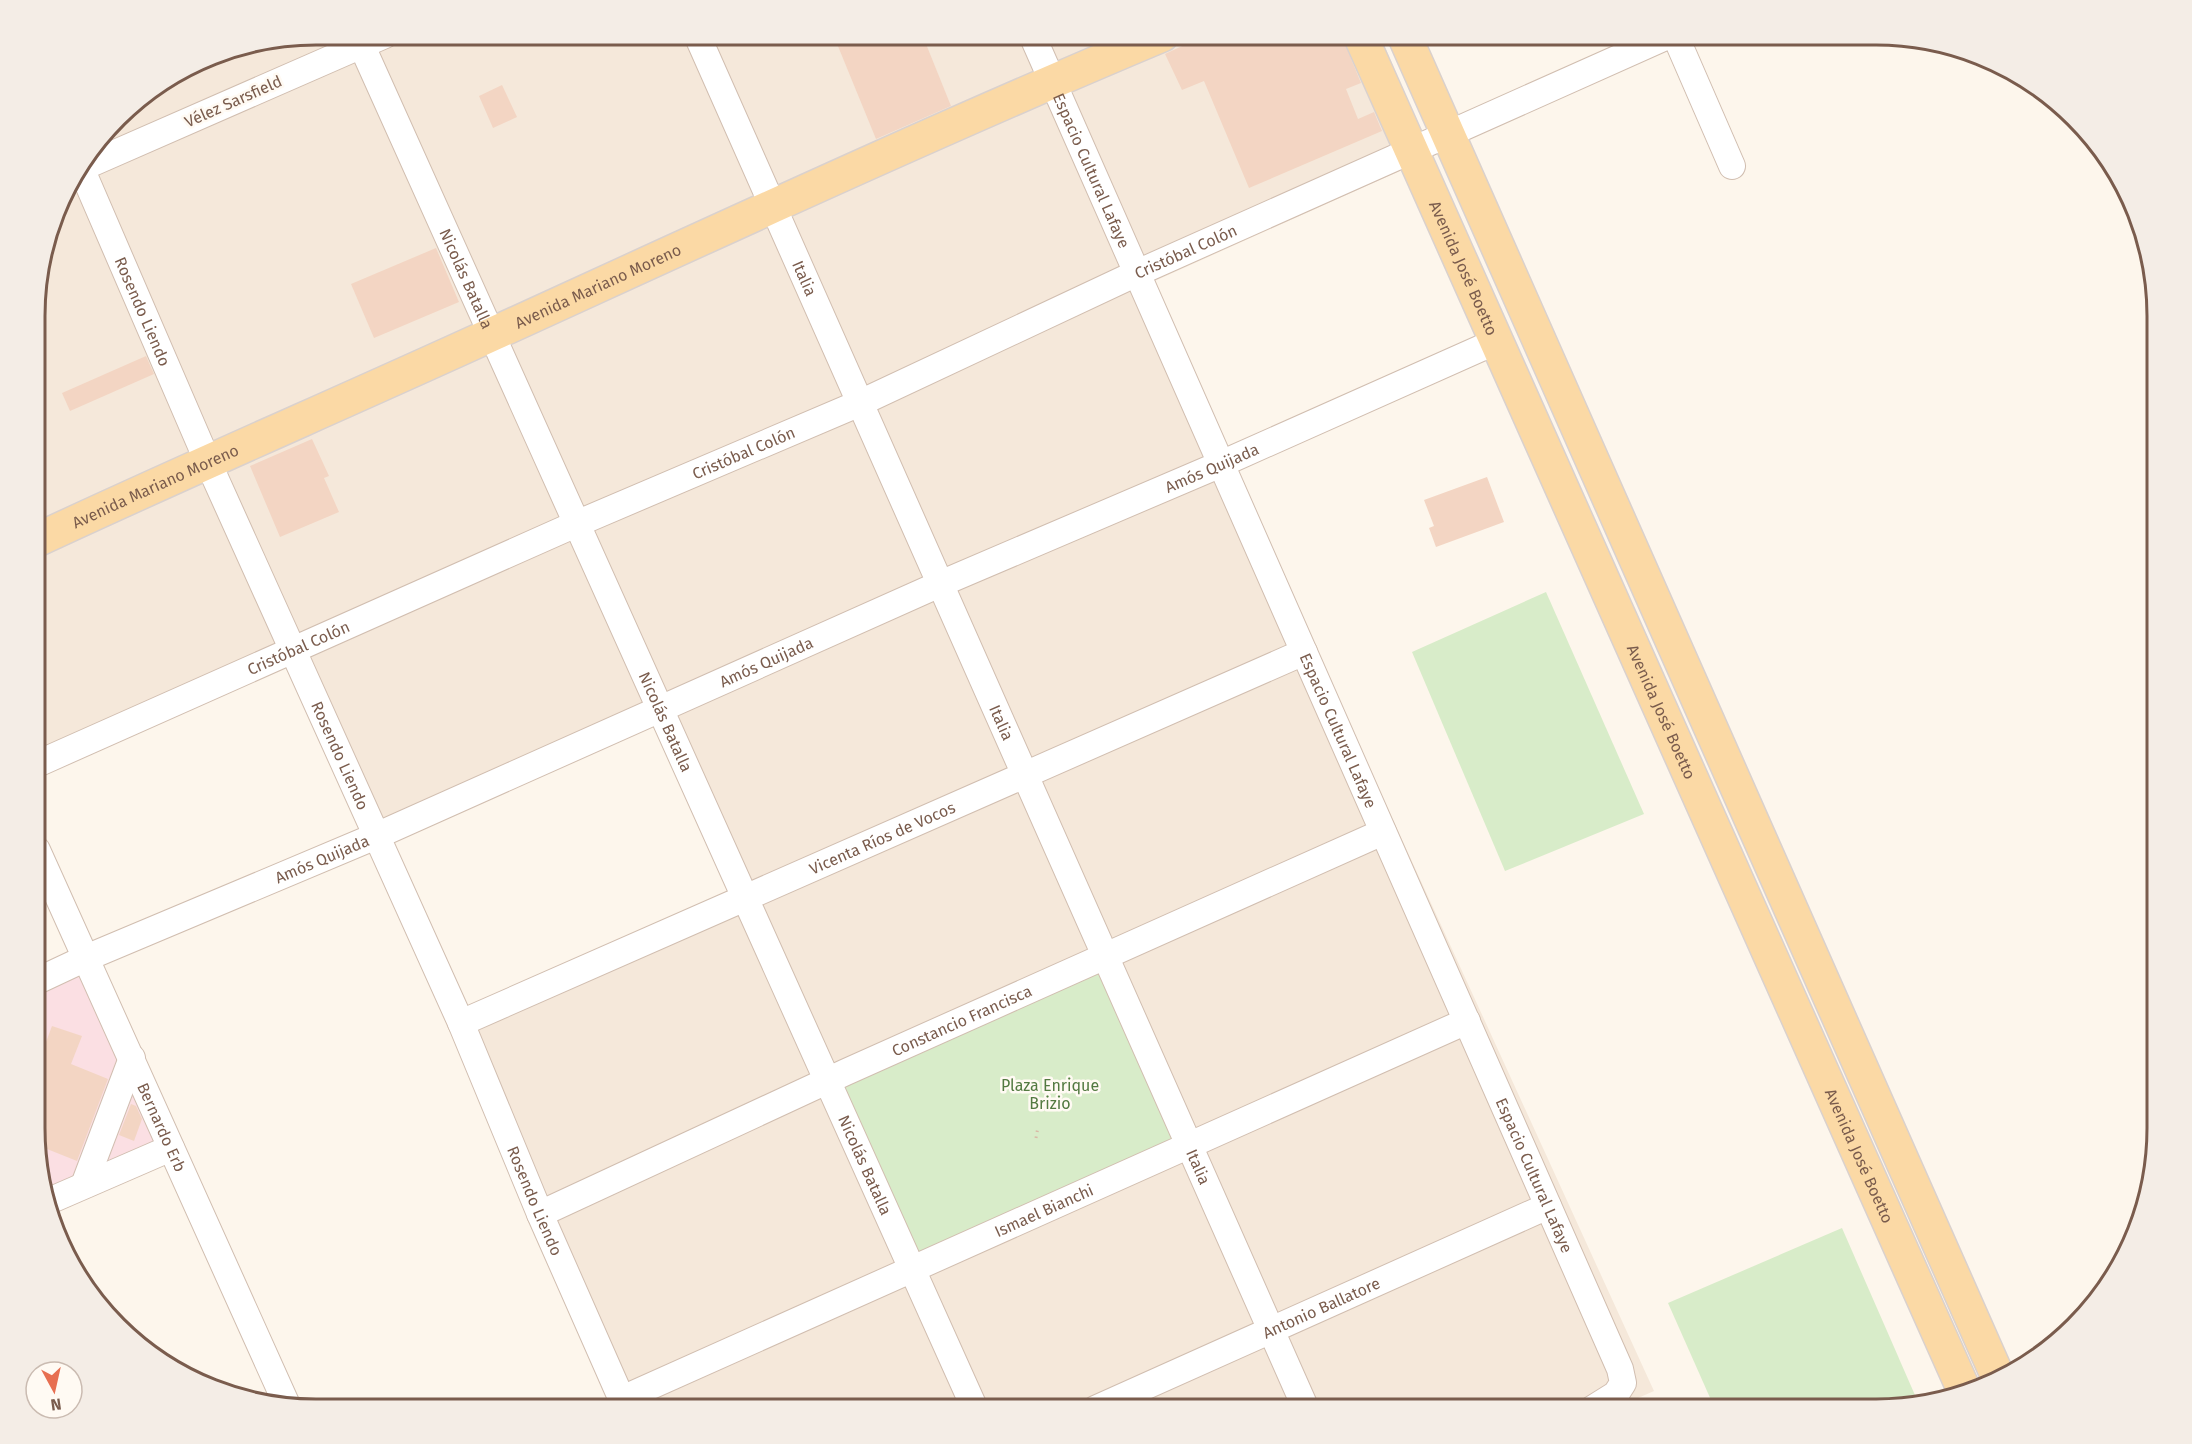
<svg xmlns="http://www.w3.org/2000/svg" width="2192" height="1444" viewBox="0 0 2192 1444" font-family="'Fira Sans',sans-serif">
  <style>
    .residential { fill: #f5e8da }
    .medical { fill: #fbdfe3 }
    .green { fill: #d8ecc9 }
    .building { fill: #f3d5c3 }
    .lines { fill: none; stroke-linecap: round; stroke-linejoin: round }
    .minor-casing { stroke: #d1beb0; stroke-width: 28 }
    .major-casing { stroke: #dad1cd; stroke-width: 36 }
    .path { stroke: #d9b8a5; stroke-width: 3; stroke-dasharray: 1.5 4.5; stroke-linecap: butt }
    .minor { stroke: #fff; stroke-width: 26 }
    .major { stroke: #fbd9a5; stroke-width: 33 }
    .labels { text-anchor: middle; stroke-width: 5; stroke-linejoin: round; paint-order: stroke }
    .street-label { font-size: 16px; fill: #7a5c4d; stroke: #fffaf3 }
    .park-label { font-size: 16px; fill: #537a41; stroke: #fffaf3 }
    .rim { fill: none; stroke: #7a5c4d; stroke-width: 3 }
  </style>
  <rect width="100%" height="100%" fill="#fdf6ec"/>
  <!-- residential -->
  <path class="residential" d="M 316,35 L 1380,35 L 1431,157 L 1148,284 L 1654,1391 L 1613,1409 L 626,1409 L 461,1023 L 756,904 L 667,699 L 380,826 L 292,651 L 37,764 L 37,279 L 64,191 L 130,105 L 208,56 Z"/>
  <!-- medical -->
  <path class="medical" d="M 82,969 L 160,1144 L 47,1194 L 37,1165 L 37,989 Z"/>
  <!-- green -->
  <g class="green">
    <path d="M 1546,592 L 1644,814 L 1505,871 L 1412,652 Z"/>
    <path d="M 1101,963 L 1182,1145 L 915,1263 L 832,1083 Z"/>
    <path d="M 1842,1228 L 1918,1402 L 1894,1409 L 1715,1409 L 1668,1303 Z"/>
  </g>
  <!-- building -->
  <g class="building">
    <path d="M 833,34 L 922,34 L 951,106 L 876,139 Z"/>
    <path d="M 1208,34 L 1341,34 L 1361,83 L 1346,89 L 1358,119 L 1374,112 L 1382,131 L 1249,188 L 1204,81 L 1182,90 L 1165,54 Z"/>
    <path d="M 502,85 L 517,117 L 493,128 L 479,96 Z"/>
    <path d="M 436,248 L 459,302 L 374,338 L 351,284 Z"/>
    <path d="M 146,356 L 154,374 L 70,411 L 62,393 Z"/>
    <path d="M 312,439 L 329,476 L 324,478 L 339,512 L 280,537 L 250,466 Z"/>
    <path d="M 1487,477 L 1504,522 L 1436,547 L 1429,528 L 1434,526 L 1424,500 Z"/>
    <path d="M 52,1026 L 82,1036 L 71,1064 L 108,1079 L 77,1161 L 37,1145 L 37,1066 Z"/>
    <path d="M 131,1104 L 136,1106 L 142,1119 L 134,1141 L 119,1135 Z"/>
  </g>
  <g class="lines">
    <defs>
      <g id="minor">
        <path id="s1" d="M 357,35 L 975,1409"/>
        <path id="s2" d="M 385,35 L 362,45 L 81,168 L 207,460 L 461,1023 L 540,1214 L 626,1409"/>
        <path id="s3" d="M 697,35 L 1306,1409"/>
        <path id="s4" d="M 1032,35 L 1620,1369 L 1623,1383 L 1616,1394 L 1592,1409"/>
        <path d="M 1675,35 L 1732,166"/>
        <path id="s5" d="M 37,764 L 576,524 L 860,403 L 1137,273 L 1670,35"/>
        <path id="s6" d="M 37,850 L 287,1405"/>
        <path id="s7" d="M 37,981 L 86,958 L 376,836 L 940,584 L 1221,464 L 1497,341"/>
        <path id="s8" d="M 461,1023 L 1304,652"/>
        <path d="M 84,1185 L 132,1058"/>
        <path d="M 49,1201 L 171,1148"/>
        <path id="s9" d="M 540,1214 L 846,1072 L 1383,832"/>
        <path id="s10" d="M 622,1399 L 1467,1021"/>
        <path id="s11" d="M 1095,1409 L 1548,1206"/>
      </g>
      <g id="major">
        <path id="s12" d="M 1360,35 L 1963,1388"/>
        <path d="M 1404,35 L 1998,1377"/>
        <path id="s13" d="M 37,540 C 189,469 342,403 495,333 C 716,232 938,129 1162,35"/>
      </g>
    </defs>
    <!-- minor casing -->
    <use href="#minor" class="minor-casing"/>
    <!-- major casing -->
    <use href="#major" class="major-casing"/>
    <!-- path -->
    <g class="path">
      <path d="M 1047,1109 L 1052,1101"/>
      <path d="M 1036,1138 L 1038,1127"/>
    </g>
    <!-- minor -->
    <use href="#minor" class="minor"/>
    <!-- major -->
    <use href="#major" class="major"/>
  </g>
  <g class="labels">
    <!-- street labels -->
    <g class="street-label">
      <text transform="translate(233 101) rotate(-24)" y="6">Vélez Sarsfield</text>
      <text dy="6" stroke="none"><textPath href="#s4" startOffset="148">Espacio Cultural Lafaye</textPath></text>
      <text dy="6" stroke="none"><textPath href="#s5" startOffset="1258">Cristóbal Colón</textPath></text>
      <text dy="6" stroke="none"><textPath href="#s12" startOffset="255">Avenida José Boetto</textPath></text>
      <text dy="6" stroke="none"><textPath href="#s3" startOffset="266">Italia</textPath></text>
      <text dy="6" stroke="none"><textPath href="#s1" startOffset="267">Nicolás Batalla</textPath></text>
      <text dy="6" stroke="none"><textPath href="#s13" startOffset="616">Avenida Mariano Moreno</textPath></text>
      <text dy="6" stroke="none"><textPath href="#s2" startOffset="488">Rosendo Liendo</textPath></text>
      <text dy="6" stroke="none"><textPath href="#s5" startOffset="772">Cristóbal Colón</textPath></text>
      <text dy="6" stroke="none"><textPath href="#s7" startOffset="1282">Amós Quijada</textPath></text>
      <text dy="6" stroke="none"><textPath href="#s13" startOffset="130">Avenida Mariano Moreno</textPath></text>
      <text dy="6" stroke="none"><textPath href="#s5" startOffset="286">Cristóbal Colón</textPath></text>
      <text dy="6" stroke="none"><textPath href="#s7" startOffset="796">Amós Quijada</textPath></text>
      <text dy="6" stroke="none"><textPath href="#s12" startOffset="741">Avenida José Boetto</textPath></text>
      <text dy="6" stroke="none"><textPath href="#s1" startOffset="753">Nicolás Batalla</textPath></text>
      <text dy="6" stroke="none"><textPath href="#s3" startOffset="752">Italia</textPath></text>
      <text dy="6" stroke="none"><textPath href="#s4" startOffset="760">Espacio Cultural Lafaye</textPath></text>
      <text dy="6" stroke="none"><textPath href="#s2" startOffset="974">Rosendo Liendo</textPath></text>
      <text dy="6" stroke="none"><textPath href="#s8" startOffset="460">Vicenta Ríos de Vocos</textPath></text>
      <text dy="6" stroke="none"><textPath href="#s7" startOffset="310">Amós Quijada</textPath></text>
      <text dy="6" stroke="none"><textPath href="#s9" startOffset="464">Constancio Francisca</textPath></text>
      <text dy="6" stroke="none"><textPath href="#s6" startOffset="304">Bernardo Erb</textPath></text>
      <text dy="6" stroke="none"><textPath href="#s12" startOffset="1227">Avenida José Boetto</textPath></text>
      <text dy="6" stroke="none"><textPath href="#s1" startOffset="1239">Nicolás Batalla</textPath></text>
      <text dy="6" stroke="none"><textPath href="#s3" startOffset="1238">Italia</textPath></text>
      <text dy="6" stroke="none"><textPath href="#s4" startOffset="1246">Espacio Cultural Lafaye</textPath></text>
      <text dy="6" stroke="none"><textPath href="#s2" startOffset="1460">Rosendo Liendo</textPath></text>
      <text dy="6" stroke="none"><textPath href="#s10" startOffset="462">Ismael Bianchi</textPath></text>
      <text dy="6" stroke="none"><textPath href="#s11" startOffset="248">Antonio Ballatore</textPath></text>
    </g>
    <!-- park labels -->
    <g class="park-label">
      <text x="1050" y="1091">Plaza Enrique<tspan x="1050" dy="18">Brizio</tspan></text>
    </g>
  </g>
  <!-- crop -->
  <path d="M0 0H2192V1444H0ZM316 45H1876A271 271 0 0 1 2147 316V1128A271 271 0 0 1 1876 1399H316A271 271 0 0 1 45 1128V316A271 271 0 0 1 316 45Z" fill="#f4ede6" fill-rule="evenodd"/>
  <path class="rim" d="M316 45H1876A271 271 0 0 1 2147 316V1128A271 271 0 0 1 1876 1399H316A271 271 0 0 1 45 1128V316A271 271 0 0 1 316 45Z"/>
  <!-- north arrow -->
  <g transform="translate(54 1390) rotate(172)"><circle r="28" fill="#fffaf3" stroke="#cabbb1" stroke-width="1.5"/>
  <path d="M0-4.5L10 22L0 15L-10 22Z" fill="#e76f51"/>
  <text y="-9" font-size="16" font-weight="bold" text-anchor="middle" fill="#7a5c4d">N</text>
  </g>
</svg>
